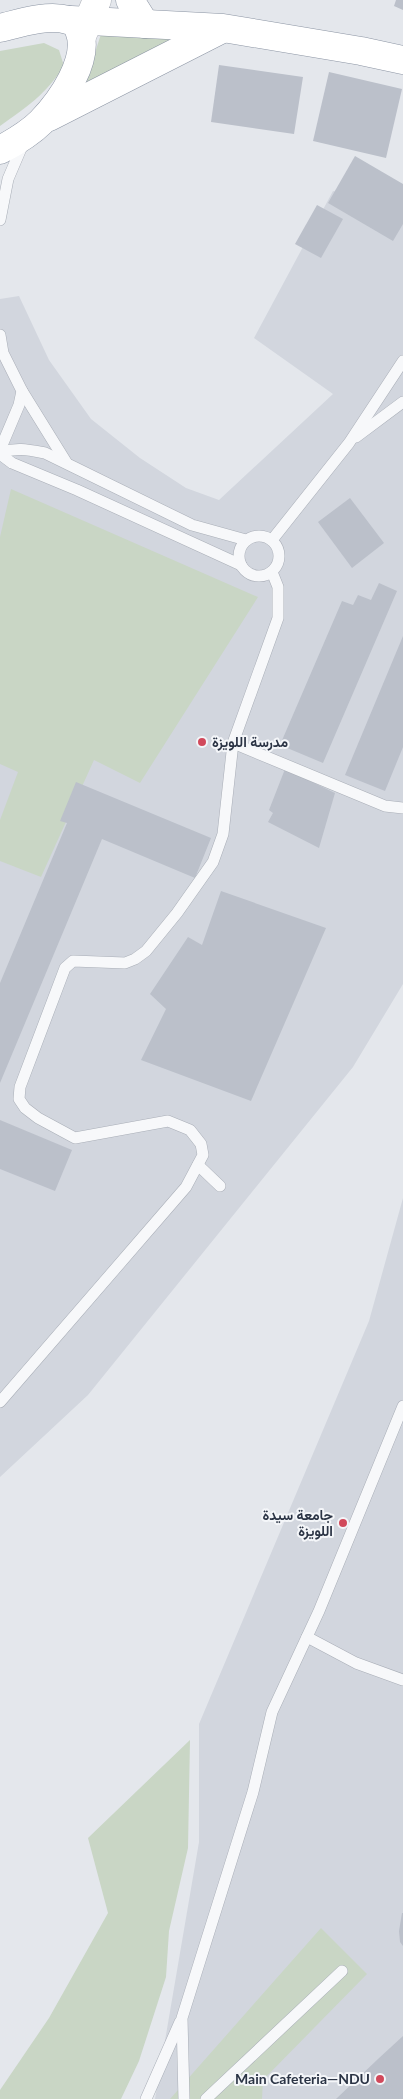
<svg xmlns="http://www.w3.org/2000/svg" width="403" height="2099" viewBox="0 0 403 2099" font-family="Lato,Vazirmatn,sans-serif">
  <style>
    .built { fill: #d2d6de }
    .green { fill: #c9d6c5 }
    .building { fill: #bbc0ca }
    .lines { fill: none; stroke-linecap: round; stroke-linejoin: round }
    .service-casing { stroke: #a9aeb7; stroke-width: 12 }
    .secondary-casing { stroke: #a9aeb7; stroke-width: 29 }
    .trunk-casing { stroke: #8b94a3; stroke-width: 29 }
    .service { stroke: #f7f8fa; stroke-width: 11 }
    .secondary { stroke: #fff; stroke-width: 28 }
    .trunk { stroke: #fff; stroke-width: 28 }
    .poi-dot { fill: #d1495b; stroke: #f4f6f9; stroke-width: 2 }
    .labels { text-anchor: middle; stroke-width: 4; stroke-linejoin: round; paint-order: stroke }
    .poi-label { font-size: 14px; font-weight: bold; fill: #2b3445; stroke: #f4f6f9; text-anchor: end }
  </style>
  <rect width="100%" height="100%" fill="#e4e7ec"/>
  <!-- built -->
  <g class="built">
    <path d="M 333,191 L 403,207 L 403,984 L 353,1067 L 88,1395 L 0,1477 L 0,299 L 19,296 L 49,360 L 91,419 L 140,458 L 186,488 L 219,500 L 333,394 L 254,338 Z"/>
    <path d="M 403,1198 L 403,2099 L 155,2099 L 199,1842 L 199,1724 L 369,1321 Z"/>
  </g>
  <!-- green -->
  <g class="green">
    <path d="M 103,28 L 186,36 L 84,86 Z"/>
    <path d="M 44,43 L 59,50 L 64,66 C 46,94 27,107 0,126 L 0,51 Z"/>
    <path d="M 11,489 L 258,597 L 140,783 L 94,760 L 41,877 L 0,861 L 0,820 L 18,772 L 0,764 L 0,537 Z"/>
    <path d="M 190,1740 L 188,1848 L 169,1931 L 166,1977 L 139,2061 L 121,2099 L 0,2099 L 0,2090 L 49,2018 L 108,1913 L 88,1838 Z"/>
    <path d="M 321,1928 L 367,1974 L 263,2080 L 262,2099 L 170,2099 Z"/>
  </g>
  <!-- building -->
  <g class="building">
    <path d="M 396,0 L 403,0 L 403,10 L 394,6 Z"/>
    <path d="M 219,65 L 303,77 L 294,134 L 211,122 Z"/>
    <path d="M 329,72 L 402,89 L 386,158 L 313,141 Z"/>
    <path d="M 355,156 L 403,184 L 403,224 L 393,241 L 328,203 Z"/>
    <path d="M 317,205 L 343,219 L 321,258 L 295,244 Z"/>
    <path d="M 350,498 L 384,543 L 352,568 L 318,522 Z"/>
    <path d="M 379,583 L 397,591 L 323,763 L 280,745 L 342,601 L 353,605 L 358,595 L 371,600 Z"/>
    <path d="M 403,636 L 403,747 L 385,791 L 345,775 Z"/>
    <path d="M 285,769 L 335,793 L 319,848 L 268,822 L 273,813 L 269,810 Z"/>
    <path d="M 76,782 L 211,838 L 195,878 L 102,839 L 0,1083 L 0,983 L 67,823 L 60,821 Z"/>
    <path d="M 221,891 L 326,928 L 251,1101 L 141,1060 L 166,1009 L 150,994 L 188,937 L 202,945 Z"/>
    <path d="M 0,1120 L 72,1150 L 55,1191 L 0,1169 Z"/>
    <path d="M 402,1913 L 403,1913 L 403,1946 L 400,1942 L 399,1931 Z"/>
    <path d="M 403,2036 L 403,2099 L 336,2099 L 378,2059 Z"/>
  </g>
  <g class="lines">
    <defs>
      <g id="service">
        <path d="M 0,220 L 8,179 L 23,144"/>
        <path d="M 0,335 L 3,353 L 22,391 L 19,405 L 0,450"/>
        <path d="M 22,391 L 66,462"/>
        <path d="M 356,437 L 403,402"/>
        <path d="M 0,453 C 16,447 29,450 45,453 L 192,525 L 246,540"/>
        <path d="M 0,454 L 12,463 L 77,490 L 241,565"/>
        <circle cx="259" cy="556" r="20"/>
        <path d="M 272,540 L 349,443 L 403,361"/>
        <path d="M 272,572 L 278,587 L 278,618 L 233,743 L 385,806 L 403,808"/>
        <path d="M 198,1165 L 220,1186"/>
        <path d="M 0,1402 L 186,1187 L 203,1155 L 201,1144 L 190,1130 L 168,1121 L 75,1138 L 38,1118 L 25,1108 L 19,1099 L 20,1087 L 65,968 L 73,961 L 125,963 L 135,959 L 146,951 L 177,913 L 213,862 L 223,834 L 233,743"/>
        <path d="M 307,1637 L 356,1663 L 403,1680"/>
        <path d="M 146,2099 L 180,2022"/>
        <path d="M 184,2099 L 182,2018 L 253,1792 L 272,1712 L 319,1611 L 403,1406"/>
        <path d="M 206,2099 L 342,1971"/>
      </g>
      <path id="secondary" d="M 82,36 L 97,0"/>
      <g id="trunk">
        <path d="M 130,0 L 145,24"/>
        <path d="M 71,20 L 223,28 L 361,51 L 403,60"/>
        <path d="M 0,28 C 20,23 48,14 68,20 C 73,21 77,25 79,30 C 91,59 61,101 41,122 C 29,134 15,142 0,150"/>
        <path d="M 49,117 L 222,29"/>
      </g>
    </defs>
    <!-- service casing -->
    <use href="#service" class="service-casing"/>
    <!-- secondary casing -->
    <use href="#secondary" class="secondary-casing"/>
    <!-- trunk casing -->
    <use href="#trunk" class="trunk-casing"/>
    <!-- service -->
    <use href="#service" class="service"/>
    <!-- secondary -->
    <use href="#secondary" class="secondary"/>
    <!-- trunk -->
    <use href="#trunk" class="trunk"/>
  </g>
  <!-- markers -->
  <g class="poi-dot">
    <circle cx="202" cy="742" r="5"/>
    <circle cx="343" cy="1523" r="5"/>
    <circle cx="380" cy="2079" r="5"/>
  </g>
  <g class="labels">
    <!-- poi labels -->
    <g class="poi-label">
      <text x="212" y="747" text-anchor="start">مدرسة اللويزة</text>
      <text x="333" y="1520">جامعة سيدة<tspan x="333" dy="16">اللويزة</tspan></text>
      <text x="370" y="2084">Main Cafeteria—NDU</text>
    </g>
  </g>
</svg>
